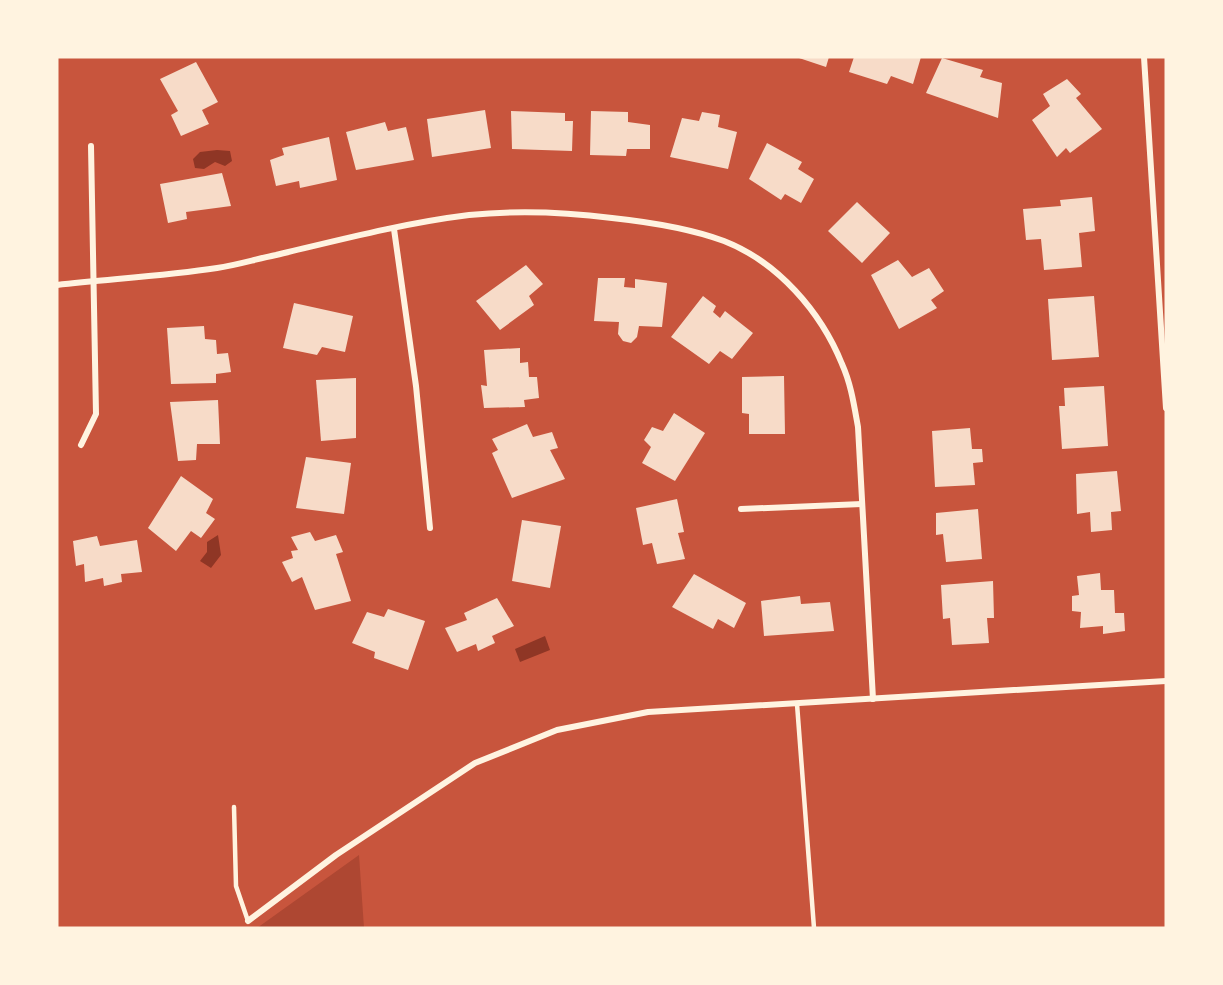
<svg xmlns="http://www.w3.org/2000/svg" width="1223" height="985" viewBox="0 0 1223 985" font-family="Overpass,sans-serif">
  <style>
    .green { fill: #ae4732 }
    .water { fill: #8f3625 }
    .building { fill: #f7dbc8 }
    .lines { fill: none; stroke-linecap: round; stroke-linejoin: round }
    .service { stroke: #fff3e0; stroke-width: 4.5 }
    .minor { stroke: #fff3e0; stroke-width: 6 }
  </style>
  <rect width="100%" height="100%" fill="#c8553d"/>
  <!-- green -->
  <path class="green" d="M 359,855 L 364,928 L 257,928 Z"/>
  <!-- water -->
  <g class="water">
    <path d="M 217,150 L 230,151 L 232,161 L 225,166 L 215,162 L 204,169 L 195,168 L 193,159 L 200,152 Z"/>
    <path d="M 218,535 L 221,555 L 211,568 L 200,561 L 207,552 L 207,542 Z"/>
    <path d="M 545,636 L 550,650 L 520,662 L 515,649 Z"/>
  </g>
  <!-- building -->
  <g class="building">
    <path d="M 796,57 L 829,57 L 826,67 Z"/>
    <path d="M 854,57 L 921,57 L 913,84 L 891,76 L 887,84 L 849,72 Z"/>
    <path d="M 942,58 L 983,70 L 980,77 L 1002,83 L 998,118 L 926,93 Z"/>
    <path d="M 196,62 L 218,102 L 202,110 L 209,124 L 181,136 L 171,115 L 178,111 L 160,79 Z"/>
    <path d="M 1067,79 L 1081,94 L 1076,98 L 1102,129 L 1070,153 L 1066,148 L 1057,157 L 1032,120 L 1050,106 L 1043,94 Z"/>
    <path d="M 485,110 L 491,148 L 432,157 L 427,119 Z"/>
    <path d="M 511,111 L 565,113 L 565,121 L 573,121 L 572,151 L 512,149 Z"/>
    <path d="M 591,111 L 628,112 L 628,122 L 650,125 L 650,149 L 627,149 L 626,156 L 590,155 Z"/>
    <path d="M 702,112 L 720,115 L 718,127 L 737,132 L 728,169 L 670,157 L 682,118 L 699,121 Z"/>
    <path d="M 385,122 L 388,131 L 406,127 L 414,160 L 356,170 L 346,132 Z"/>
    <path d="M 329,137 L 337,180 L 300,188 L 299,181 L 276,186 L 270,160 L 284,155 L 282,148 Z"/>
    <path d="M 767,143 L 802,162 L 798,169 L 814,179 L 801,203 L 785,194 L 781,200 L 749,179 Z"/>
    <path d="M 222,173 L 231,206 L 186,212 L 187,219 L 168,223 L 160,184 Z"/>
    <path d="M 1092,197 L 1095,231 L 1079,233 L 1082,267 L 1044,270 L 1041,239 L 1026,240 L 1023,209 L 1061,206 L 1060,200 Z"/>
    <path d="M 857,202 L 890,233 L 862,263 L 828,231 Z"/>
    <path d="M 898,260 L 912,277 L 929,268 L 944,291 L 931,300 L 937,308 L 899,329 L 871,275 Z"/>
    <path d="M 526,265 L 543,284 L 529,296 L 534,305 L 500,330 L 476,301 Z"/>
    <path d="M 598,278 L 625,278 L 624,287 L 635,288 L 635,279 L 667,283 L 662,327 L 639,326 L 637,337 L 631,343 L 623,341 L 618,334 L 619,322 L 594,321 Z"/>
    <path d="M 703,296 L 716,306 L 713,312 L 720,318 L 725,311 L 753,333 L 732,359 L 720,351 L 709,364 L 671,337 Z"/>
    <path d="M 1094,296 L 1099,357 L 1052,360 L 1048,299 Z"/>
    <path d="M 294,303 L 353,316 L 345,352 L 322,347 L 317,355 L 283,348 Z"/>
    <path d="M 204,326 L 205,339 L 216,340 L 217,354 L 228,353 L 231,372 L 216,374 L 216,383 L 171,384 L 167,328 Z"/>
    <path d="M 520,348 L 520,363 L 528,362 L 529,377 L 537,377 L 539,398 L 524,400 L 525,407 L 484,408 L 481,385 L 487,386 L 484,350 Z"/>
    <path d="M 784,376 L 785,434 L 749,434 L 749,414 L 742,413 L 742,377 Z"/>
    <path d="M 356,378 L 356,438 L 321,441 L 316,380 Z"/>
    <path d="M 1104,386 L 1108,446 L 1062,449 L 1059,406 L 1065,406 L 1064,388 Z"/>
    <path d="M 218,400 L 220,444 L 197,444 L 196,460 L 178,461 L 170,402 Z"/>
    <path d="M 674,413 L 705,433 L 675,481 L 642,463 L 651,447 L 644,440 L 652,427 L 663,431 Z"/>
    <path d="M 527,424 L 533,437 L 552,432 L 558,448 L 550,450 L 565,479 L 512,498 L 492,453 L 498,450 L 492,439 Z"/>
    <path d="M 970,428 L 972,449 L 982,449 L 983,462 L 973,463 L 975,485 L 935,487 L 932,431 Z"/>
    <path d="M 306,457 L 351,463 L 344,514 L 296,508 Z"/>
    <path d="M 1117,471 L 1121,511 L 1111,512 L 1112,530 L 1091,532 L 1090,512 L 1077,514 L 1076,474 Z"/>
    <path d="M 181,476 L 213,499 L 206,513 L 215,519 L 201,538 L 191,531 L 176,551 L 148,528 Z"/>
    <path d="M 677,499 L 684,532 L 678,533 L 685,559 L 657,564 L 652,543 L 643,545 L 636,508 Z"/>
    <path d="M 978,509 L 982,559 L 946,562 L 943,534 L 936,535 L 936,513 Z"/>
    <path d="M 522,520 L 561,526 L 550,588 L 512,581 Z"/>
    <path d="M 310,532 L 315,541 L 336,535 L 343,552 L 336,554 L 351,601 L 315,610 L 302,577 L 292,582 L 282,562 L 293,558 L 291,551 L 298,550 L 291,537 Z"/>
    <path d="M 97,536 L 100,546 L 137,540 L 142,572 L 121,574 L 122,582 L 104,586 L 103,578 L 85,582 L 84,564 L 76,566 L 73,541 Z"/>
    <path d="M 1100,573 L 1101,590 L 1114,590 L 1115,613 L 1124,613 L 1125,631 L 1103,634 L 1103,626 L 1080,628 L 1081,612 L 1072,611 L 1072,596 L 1079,595 L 1077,576 Z"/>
    <path d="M 694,574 L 746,603 L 734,628 L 718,619 L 713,629 L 672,607 Z"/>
    <path d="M 993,581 L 994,618 L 987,618 L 989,643 L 952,645 L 950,618 L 943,619 L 941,585 Z"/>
    <path d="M 800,596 L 801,604 L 830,602 L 834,631 L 764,636 L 761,601 Z"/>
    <path d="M 497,598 L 514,626 L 492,636 L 495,643 L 478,651 L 476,644 L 457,652 L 445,628 L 467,620 L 464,613 Z"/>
    <path d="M 388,609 L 425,621 L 408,670 L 374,658 L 375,652 L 352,643 L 367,612 L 384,617 Z"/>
  </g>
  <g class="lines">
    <!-- service -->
    <g class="service">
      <path d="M 797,704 L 814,928"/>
      <path d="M 234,807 L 236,886 L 248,921"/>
    </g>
    <!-- minor -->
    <g class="minor">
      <path d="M 1144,57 L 1166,408"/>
      <path d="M 394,229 L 416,386 L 430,528"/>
      <path d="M 57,285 C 110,279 164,276 217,268 C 237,265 256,259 276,255 C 339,240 404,223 469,215 C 517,210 565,212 612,218 C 649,222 689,228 724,241 C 778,262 821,312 842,364 C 851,384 854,405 858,427 L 873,699"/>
      <path d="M 81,445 L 96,414 L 91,146"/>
      <path d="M 741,509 L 862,504"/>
      <path d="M 248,921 L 336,855 L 475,763 L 557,730 L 648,712 L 1166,681"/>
    </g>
  </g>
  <!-- border -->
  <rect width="1223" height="985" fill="none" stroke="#fff3e0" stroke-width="117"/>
</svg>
